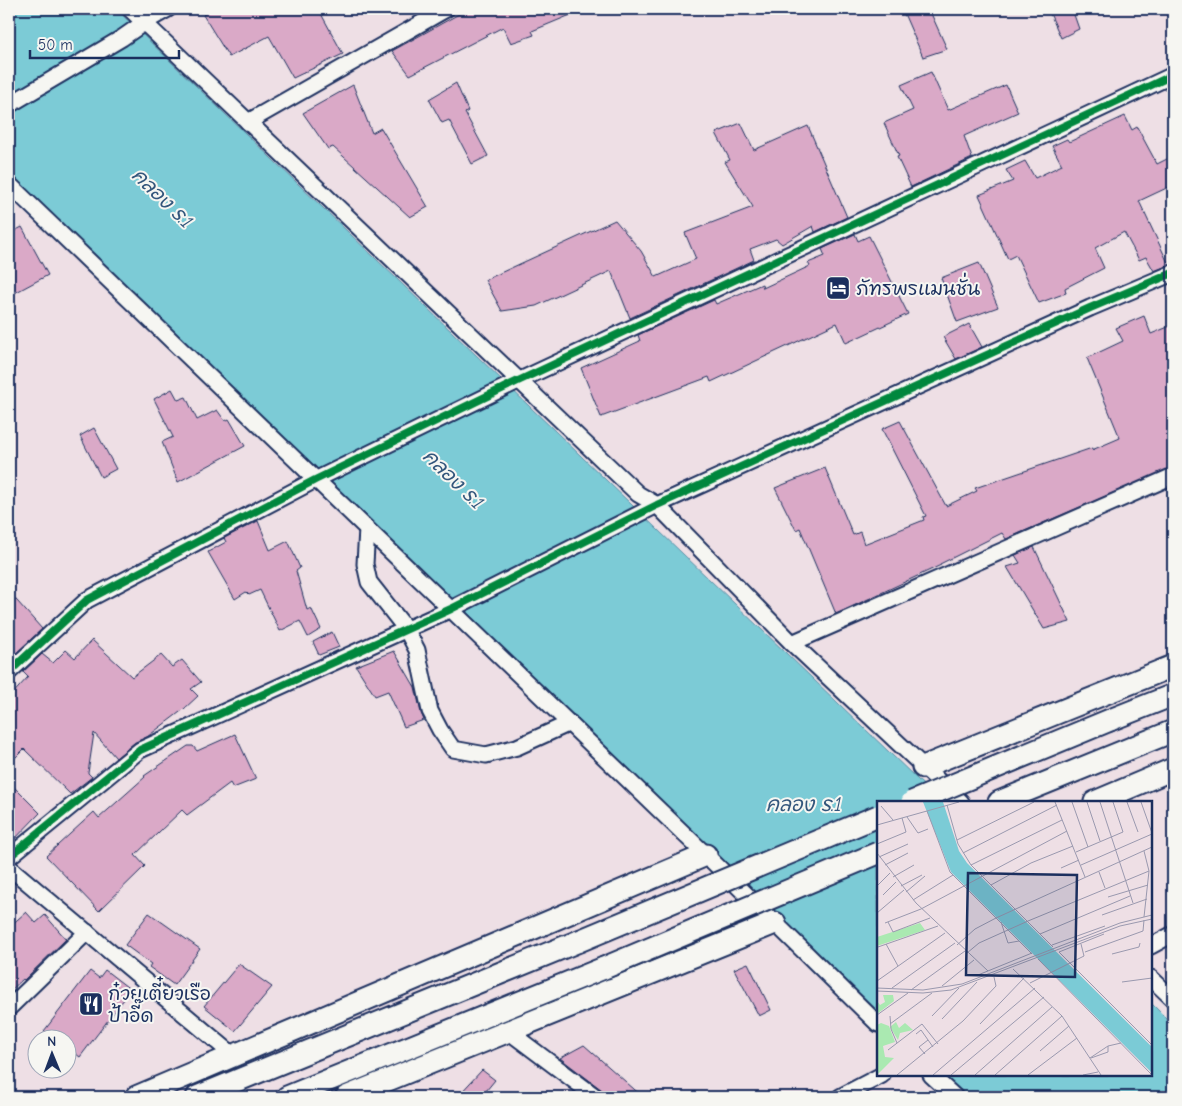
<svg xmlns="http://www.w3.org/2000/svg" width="1182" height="1106" viewBox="0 0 1182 1106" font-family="'Comic Neue','Playpen Sans Thai',sans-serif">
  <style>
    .water { fill: #7bcbd6; stroke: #558da6 }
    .building { fill: #daa9c7; stroke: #1b2f5e }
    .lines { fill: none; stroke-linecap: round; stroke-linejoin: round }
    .minor-casing { stroke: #1b2f5e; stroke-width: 19 }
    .secondary-casing { stroke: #1b2f5e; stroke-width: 25 }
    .minor { stroke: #f6f6f2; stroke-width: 15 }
    .secondary { stroke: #f6f6f2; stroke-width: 21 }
    .secondary-bridge-casing { stroke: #1b2f5e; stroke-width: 25; stroke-linecap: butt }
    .secondary-bridge { stroke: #f6f6f2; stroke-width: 21 }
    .cycleway-casing { stroke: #f6f6f2; stroke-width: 11 }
    .cycleway { stroke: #00873e; stroke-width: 8 }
    .labels { text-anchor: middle; stroke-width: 4; stroke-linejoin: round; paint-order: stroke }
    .poi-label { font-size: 19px; fill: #1b2f5e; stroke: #f6f6f2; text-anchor: start }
    .water-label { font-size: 20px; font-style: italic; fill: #33567c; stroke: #f6f6f2 }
    .inset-road { fill: none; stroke: #9a99af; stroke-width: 1 }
    .view { fill: #1b2f5e; fill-opacity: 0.15; stroke: #1b2f5e; stroke-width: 2.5 }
    .inset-edge { fill: none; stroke: #1b2f5e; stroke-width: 2.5 }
  </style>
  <rect width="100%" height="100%" fill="#eedfe5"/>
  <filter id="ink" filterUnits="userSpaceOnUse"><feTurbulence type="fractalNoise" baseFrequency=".02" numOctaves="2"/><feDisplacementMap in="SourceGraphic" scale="10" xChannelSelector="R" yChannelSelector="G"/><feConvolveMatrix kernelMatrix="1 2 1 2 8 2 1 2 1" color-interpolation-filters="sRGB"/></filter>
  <g filter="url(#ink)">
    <!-- water -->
    <g class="water">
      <path d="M 9,9 L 116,9 L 941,802 L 878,802 L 878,1017 L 114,280 L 9,176 Z"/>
      <path d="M 1151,1003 L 1173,1025 L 1173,1097 L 962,1097 L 938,1075 L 1151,1075 Z"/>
    </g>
    <!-- building -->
    <g class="building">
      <path d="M 214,9 L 307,9 L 311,14 L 319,10 L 343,54 L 293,78 L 269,36 L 229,57 L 203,15 Z"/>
      <path d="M 468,9 L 585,9 L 532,31 L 534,35 L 511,43 L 503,27 L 410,75 L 392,51 Z"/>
      <path d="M 902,9 L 929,9 L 947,49 L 923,57 Z"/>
      <path d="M 1048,9 L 1072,9 L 1079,29 L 1061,38 Z"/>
      <path d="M 931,72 L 948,110 L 1006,85 L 1018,112 L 964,136 L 972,158 L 911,187 L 897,157 L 899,156 L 884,123 L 913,110 L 901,85 Z"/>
      <path d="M 456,83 L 468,111 L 465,113 L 488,156 L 472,164 L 449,120 L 442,123 L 429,99 Z"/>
      <path d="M 353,85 L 372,133 L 381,128 L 428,207 L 410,217 L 333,147 L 328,149 L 303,113 Z"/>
      <path d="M 1125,116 L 1132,130 L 1137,127 L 1157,164 L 1173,156 L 1173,185 L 1139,201 L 1169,265 L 1154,271 L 1146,257 L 1139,260 L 1124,232 L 1095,248 L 1104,268 L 1065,288 L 1066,293 L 1039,303 L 1016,255 L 1008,259 L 979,195 L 1013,181 L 1006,170 L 1025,161 L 1035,178 L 1062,165 L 1052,146 L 1067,139 L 1069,142 Z"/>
      <path d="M 741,123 L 754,150 L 808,126 L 847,217 L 815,232 L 813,226 L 782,244 L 776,239 L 750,249 L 754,260 L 630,318 L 611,271 L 536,306 L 502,311 L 485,280 L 615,220 L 641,251 L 656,277 L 696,259 L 685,233 L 753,207 L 725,162 L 730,160 L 716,133 Z"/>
      <path d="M 22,227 L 48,275 L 9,296 L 9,234 Z"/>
      <path d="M 855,234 L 858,241 L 869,236 L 908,314 L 846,343 L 837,323 L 711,382 L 709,377 L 601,417 L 581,368 L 640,341 L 638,335 L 714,300 L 716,304 L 762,284 L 763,288 L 810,266 L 808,263 L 825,256 L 822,249 Z"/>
      <path d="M 979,263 L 998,307 L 957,322 L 941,278 Z"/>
      <path d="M 1144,316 L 1151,334 L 1173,325 L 1173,467 L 1006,539 L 1002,533 L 940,564 L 941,565 L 836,614 L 800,528 L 796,530 L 775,488 L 825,468 L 853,535 L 860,532 L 864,544 L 924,520 L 923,517 L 926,516 L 882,429 L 900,421 L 946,506 L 977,491 L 975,488 L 1092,448 L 1092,450 L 1120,438 L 1087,358 L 1123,341 L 1116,328 Z"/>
      <path d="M 969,324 L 982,347 L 956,359 L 943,337 Z"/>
      <path d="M 172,389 L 178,400 L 186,397 L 197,420 L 217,410 L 225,421 L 229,419 L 245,446 L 178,482 L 162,442 L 173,437 L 154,399 Z"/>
      <path d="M 94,428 L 116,469 L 101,477 L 80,436 Z"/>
      <path d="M 258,521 L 270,550 L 288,541 L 300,568 L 296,571 L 307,610 L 311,608 L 321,629 L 308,637 L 300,621 L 280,631 L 260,590 L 249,595 L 246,592 L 235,599 L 208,552 L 226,542 L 224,538 Z"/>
      <path d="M 1034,547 L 1070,622 L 1044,629 L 1007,567 L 1020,563 L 1015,555 Z"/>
      <path d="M 9,592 L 42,629 L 11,658 L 9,656 Z"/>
      <path d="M 332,632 L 339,647 L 319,655 L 313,642 Z"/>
      <path d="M 92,640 L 132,677 L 161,655 L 172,667 L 182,660 L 201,682 L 191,689 L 198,696 L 184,709 L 147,737 L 134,743 L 116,758 L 94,733 L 88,773 L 92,777 L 70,794 L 24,749 L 9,764 L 9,698 L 28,677 L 23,672 L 42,654 L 53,663 L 66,650 L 75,658 Z"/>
      <path d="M 394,651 L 415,687 L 421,713 L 424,720 L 404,727 L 388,691 L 375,696 L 356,666 Z"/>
      <path d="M 235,734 L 256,779 L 233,788 L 230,783 L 187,815 L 182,810 L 135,855 L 145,866 L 99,911 L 46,856 L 94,812 L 99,818 L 145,777 L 144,776 L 188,746 L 193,746 L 197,751 Z"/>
      <path d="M 9,782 L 40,813 L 9,845 Z"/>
      <path d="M 26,912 L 36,923 L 45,915 L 66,939 L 24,980 L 23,979 L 9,992 L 9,927 Z"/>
      <path d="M 149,913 L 200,949 L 174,985 L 149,967 L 151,964 L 125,945 Z"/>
      <path d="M 748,963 L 771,1010 L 759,1016 L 734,969 Z"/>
      <path d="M 239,964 L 272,987 L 235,1031 L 204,1006 Z"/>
      <path d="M 105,970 L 131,990 L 80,1057 L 68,1048 L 68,1038 L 55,1038 L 44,1031 L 90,971 L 99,978 Z"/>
      <path d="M 584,1045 L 643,1097 L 605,1097 L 602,1090 L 560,1058 Z"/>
      <path d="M 482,1070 L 495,1080 L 481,1097 L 457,1097 Z"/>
    </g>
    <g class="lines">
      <defs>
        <g id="minor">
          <path d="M 130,9 L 638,494 L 657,505 L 792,643 L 961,802"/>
          <path d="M 9,105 L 122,38 L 145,22 L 168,9"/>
          <path d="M 248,122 L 446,9"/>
          <path d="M 9,184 L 706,855 L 878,1024"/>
          <path d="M 367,529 L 365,564 L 369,582 L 406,629 L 417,650 L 430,711 L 440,730 L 453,749 L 486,755 L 517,747 L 570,723"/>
          <path d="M 792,643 L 1173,476"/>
          <path d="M 9,672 L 87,600 L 315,480 L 518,381 L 1173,75"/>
          <path d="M 9,857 L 140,750 L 451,609 L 657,505 L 1090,308 L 1173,273"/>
          <path d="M 9,867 L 233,1055"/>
          <path d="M 1151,946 L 1173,934"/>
          <path d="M 1151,978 L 1173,999"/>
          <path d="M 9,1008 L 87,932"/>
          <path d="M 508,1031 L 596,1097"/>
          <path d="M 931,1075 L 955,1097"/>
          <path d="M 840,1097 L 882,1075"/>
        </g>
        <g id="secondary">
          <path d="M 1110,720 L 1173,695"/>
          <path d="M 923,767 L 1173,666"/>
          <path d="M 999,802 L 1173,731"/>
          <path d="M 1095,802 L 1173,769"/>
          <path d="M 136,1097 L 706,855"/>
          <path d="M 197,1097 L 579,941"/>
          <path d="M 287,1097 L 604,968"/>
          <path d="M 346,1097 L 775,923"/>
        </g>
      </defs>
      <!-- minor casing -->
      <use href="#minor" class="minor-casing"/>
      <!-- secondary casing -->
      <use href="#secondary" class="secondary-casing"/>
      <!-- minor -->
      <use href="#minor" class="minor"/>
      <!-- secondary -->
      <use href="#secondary" class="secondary"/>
      <defs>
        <g id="secondary-bridge">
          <path d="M 912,802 L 1110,720"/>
          <path d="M 579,941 L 878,816"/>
          <path d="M 604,968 L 878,853"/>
        </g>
      </defs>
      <!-- secondary-bridge casing -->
      <use href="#secondary-bridge" class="secondary-bridge-casing"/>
      <!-- secondary-bridge -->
      <use href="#secondary-bridge" class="secondary-bridge"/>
      <defs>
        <g id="cycleway">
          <path d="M 9,672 L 87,600 L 315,480 L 518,381 L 1173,75"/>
          <path d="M 9,857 L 140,750 L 451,609 L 657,505 L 1090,308 L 1173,273"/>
        </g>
      </defs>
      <!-- cycleway casing -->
      <use href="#cycleway" class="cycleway-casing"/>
      <!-- cycleway -->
      <use href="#cycleway" class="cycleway"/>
    </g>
  </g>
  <!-- icons -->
  <defs>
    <symbol id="hotel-square" viewBox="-11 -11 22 22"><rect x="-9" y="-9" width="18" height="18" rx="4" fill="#1b2f5e" stroke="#f6f6f2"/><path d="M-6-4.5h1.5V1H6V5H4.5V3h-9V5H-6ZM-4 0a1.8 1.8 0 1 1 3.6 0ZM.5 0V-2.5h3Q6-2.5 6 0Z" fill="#fff"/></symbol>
    <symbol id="restaurant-square" viewBox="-11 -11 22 22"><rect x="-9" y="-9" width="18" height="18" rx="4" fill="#1b2f5e" stroke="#f6f6f2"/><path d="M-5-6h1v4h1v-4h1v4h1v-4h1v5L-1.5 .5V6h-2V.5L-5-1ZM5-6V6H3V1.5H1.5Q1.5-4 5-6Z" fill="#fff"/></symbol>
  </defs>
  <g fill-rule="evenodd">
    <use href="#hotel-square" x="824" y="274" width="28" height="28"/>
    <use href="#restaurant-square" x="77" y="990" width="28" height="28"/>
  </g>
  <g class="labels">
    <!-- poi labels -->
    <g class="poi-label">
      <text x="856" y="295">ภัทรพรแมนชั่น</text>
      <text x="108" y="1000">ก๋วยเตี๋ยวเรือ<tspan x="108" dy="22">ป้าอี๊ด</tspan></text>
    </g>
    <!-- water labels -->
    <g class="water-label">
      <text transform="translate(163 198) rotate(44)" y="7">คลอง ร.1</text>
      <text transform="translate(454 479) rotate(44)" y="7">คลอง ร.1</text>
      <text x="804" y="811">คลอง ร.1</text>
    </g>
  </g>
  <!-- overview -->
  <g transform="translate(877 801)">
    <rect width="275" height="275" fill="#eedfe5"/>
    <path d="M 43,122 L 48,129 L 0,145 L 0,136 ZM 6,194 L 16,194 L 17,200 L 0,213 L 0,200 L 3,204 L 8,201 ZM 19,221 L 22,227 L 28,222 L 36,229 L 23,232 L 21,239 L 13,226 ZM 4,222 L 12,225 L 18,241 L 6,245 L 8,256 L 17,257 L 0,274 L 0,224 Z" fill="#aae9b1"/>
    <path d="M 46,1 L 66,1 L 82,50 L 90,62 L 275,246 L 275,272 L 74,71 Z" fill="#7bcbd6"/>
    <path class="inset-road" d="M 178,1 L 208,76M 195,1 L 211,46M 210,1 L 223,40M 223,1 L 256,102M 250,1 L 261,31M 264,1 L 275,32M 70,4 L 81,43 L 94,64 L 176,146M 4,5 L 16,19M 50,10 L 73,71 L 155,153M 30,16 L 41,32 L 51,28M 0,24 L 82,1M 80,39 L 157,1M 0,43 L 29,31 L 25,17M 199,51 L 246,31 L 236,1M 0,52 L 39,102 L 111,170M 86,52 L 180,4M 2,56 L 31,43M 8,64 L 31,52M 94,64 L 185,19M 204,64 L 275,33M 184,67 L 202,59M 222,71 L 228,87M 16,76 L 37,64M 114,84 L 154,62 L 196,45M 0,85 L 13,72M 24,85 L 45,74M 29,91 L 48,75M 6,94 L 19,81M 231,96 L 271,84M 36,99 L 76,74M 0,112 L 27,89M 225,114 L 270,98M 267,116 L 272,70 L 267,50M 11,121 L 16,131 L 53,117M 124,121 L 131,142 L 142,140M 8,122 L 44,108 L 190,30M 163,133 L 253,95M 9,143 L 21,165M 80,144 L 98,128 L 119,117 L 275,46M 175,144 L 228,125M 1,146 L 61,125M 182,151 L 275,244M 182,151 L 227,133M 208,151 L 266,130 L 267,119M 90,152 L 102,142 L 151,120 L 272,70M 235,153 L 262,146 L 263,142M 161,158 L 275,274M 136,168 L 185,215 L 224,274M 101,174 L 155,152M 0,180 L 68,132M 245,181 L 275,177M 153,182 L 207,155 L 204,143M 65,185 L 97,159M 0,187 L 46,189 L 85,183 L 243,122 L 275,114M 15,187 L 78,142M 34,189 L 88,150M 0,190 L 46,192 L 74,189 L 243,125 L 275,118M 0,214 L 31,192M 13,215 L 14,228 L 20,242M 55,215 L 82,187M 65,218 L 100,181M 13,223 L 55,192M 103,223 L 147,177M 39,233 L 44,229 L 56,246M 11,249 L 45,223 L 61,243M 163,250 L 192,225M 48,253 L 42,246 L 51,239M 213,257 L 231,245M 214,257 L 231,251 L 231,245 L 244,242M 20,274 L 86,220 L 119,185 L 117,176M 56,274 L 158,187M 74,274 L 167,196M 98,274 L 175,206M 118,274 L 185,215M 151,274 L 200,237M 206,274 L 221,271"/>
    <path class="view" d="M 91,72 L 200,74 L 198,176 L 89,174 Z"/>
    <rect width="275" height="275" class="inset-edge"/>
  </g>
  <!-- margin -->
  <rect width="1182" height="1106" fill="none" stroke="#f6f6f2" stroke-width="30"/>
  <rect x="15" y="15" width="1152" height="1076" fill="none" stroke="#1b2f5e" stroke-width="2" filter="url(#ink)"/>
  <!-- north arrow -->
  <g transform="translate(52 1054) rotate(359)"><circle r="24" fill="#f6f6f2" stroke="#9ea6b7"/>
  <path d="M0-4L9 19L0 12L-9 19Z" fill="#1b2f5e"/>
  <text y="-8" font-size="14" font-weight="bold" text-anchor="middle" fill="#1b2f5e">N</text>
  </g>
  <!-- scale -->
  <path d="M30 50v8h149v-8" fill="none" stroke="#1b2f5e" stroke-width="2.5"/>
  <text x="38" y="50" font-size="15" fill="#1b2f5e" stroke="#f6f6f2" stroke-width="4" paint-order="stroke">50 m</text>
</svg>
